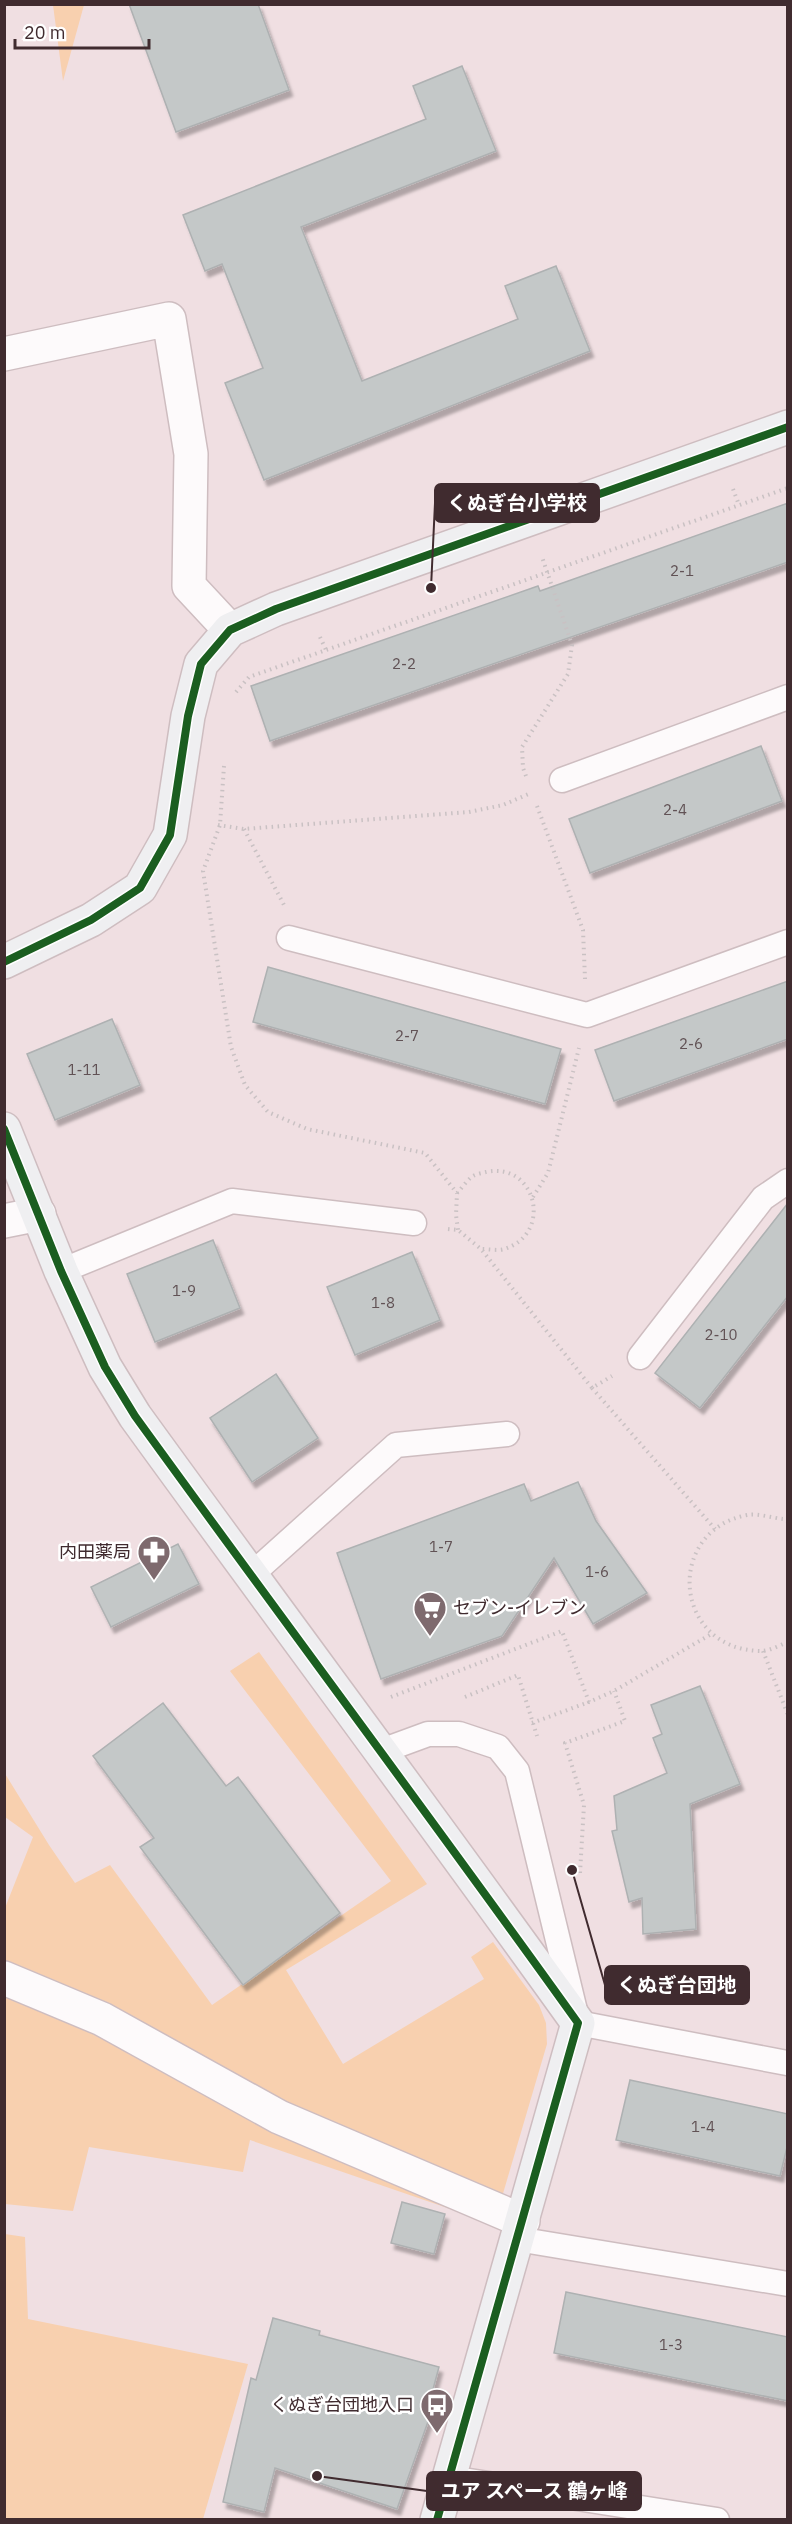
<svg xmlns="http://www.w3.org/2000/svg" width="792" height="2524" viewBox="0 0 792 2524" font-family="'IBM Plex Sans','Noto Sans JP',sans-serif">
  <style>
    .green { fill: #f8d0af }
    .building { fill: #c4c8c8; stroke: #aeb1b2; stroke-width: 1.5; filter: url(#shadow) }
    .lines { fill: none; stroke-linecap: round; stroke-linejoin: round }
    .lane-casing { stroke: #cebdc0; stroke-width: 27 }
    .street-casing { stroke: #cebdc0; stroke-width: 36 }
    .secondary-casing { stroke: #cebdc0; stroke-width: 36 }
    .path { stroke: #c9c1c3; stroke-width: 4; stroke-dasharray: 1.5 4.5; stroke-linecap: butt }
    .lane { stroke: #fdfafb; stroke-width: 24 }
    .street { stroke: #fdfafb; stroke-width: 33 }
    .secondary { stroke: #efeff1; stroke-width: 33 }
    .cycleway-casing { stroke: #fff; stroke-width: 11 }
    .cycleway { stroke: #1b5e20; stroke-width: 8 }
    .labels { text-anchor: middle; stroke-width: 5; stroke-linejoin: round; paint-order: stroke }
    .number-label { font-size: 15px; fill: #615255 }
    .poi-label { font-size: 18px; fill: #402b2f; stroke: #fff; text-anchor: end }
    .leader { fill: none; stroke: #402b2f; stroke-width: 2 }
    .callout-dot { fill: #402b2f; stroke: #fff; stroke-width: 2 }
    .callout { fill: #402b2f; stroke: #402b2f; stroke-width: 2 }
    .callout-label { font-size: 20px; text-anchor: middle; font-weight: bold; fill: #fff }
  </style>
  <defs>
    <filter id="shadow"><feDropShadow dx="3.5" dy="6" stdDeviation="1.5" flood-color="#0004"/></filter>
  </defs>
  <rect width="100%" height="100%" fill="#f0dfe2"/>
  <!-- green -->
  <g class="green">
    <path d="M 53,5 L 84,5 L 63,81 Z"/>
    <path d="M 259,1652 L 427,1884 L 286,1970 L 343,2064 L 484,1979 L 471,1957 L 493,1942 L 539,2005 L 546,2023 L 547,2044 L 494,2224 L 250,2140 L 243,2172 L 89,2147 L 73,2211 L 5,2204 L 5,1908 L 33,1837 L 5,1817 L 4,1772 L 49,1845 L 75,1883 L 110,1865 L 212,2005 L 391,1881 L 230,1671 Z"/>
    <path d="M 5,2234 L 25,2237 L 28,2319 L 248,2364 L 203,2519 L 5,2519 Z"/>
  </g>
  <!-- building -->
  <g class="building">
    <path d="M 129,4 L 258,4 L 289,90 L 176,132 Z"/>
    <path d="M 462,66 L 496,151 L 301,227 L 362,381 L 518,319 L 505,286 L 556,266 L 590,351 L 264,480 L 225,383 L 263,368 L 222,264 L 205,271 L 183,215 L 426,119 L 413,86 Z"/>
    <path d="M 788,503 L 788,562 L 270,741 L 251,686 L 538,586 L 540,591 Z"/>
    <path d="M 761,746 L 782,801 L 590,873 L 569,819 Z"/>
    <path d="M 268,967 L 561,1049 L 545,1104 L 253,1022 Z"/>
    <path d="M 788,981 L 788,1039 L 614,1101 L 595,1050 Z"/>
    <path d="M 112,1019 L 140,1085 L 55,1120 L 27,1054 Z"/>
    <path d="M 788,1203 L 788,1296 L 700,1408 L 655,1373 Z"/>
    <path d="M 213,1240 L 240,1308 L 155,1342 L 127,1274 Z"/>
    <path d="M 412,1252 L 440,1320 L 355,1355 L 327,1287 Z"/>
    <path d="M 276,1374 L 318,1438 L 252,1482 L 210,1418 Z"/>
    <path d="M 578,1482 L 596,1521 L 647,1593 L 593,1624 L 554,1558 L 502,1636 L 381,1679 L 337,1553 L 524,1484 L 531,1501 Z"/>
    <path d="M 178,1544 L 199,1584 L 111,1627 L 91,1587 Z"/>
    <path d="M 700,1686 L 740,1784 L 690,1804 L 696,1929 L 643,1934 L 642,1898 L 629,1902 L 612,1831 L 617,1830 L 614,1796 L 667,1773 L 653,1738 L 662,1734 L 651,1705 Z"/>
    <path d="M 163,1703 L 226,1786 L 238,1777 L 340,1913 L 243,1985 L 140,1847 L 154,1838 L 93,1756 Z"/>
    <path d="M 630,2080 L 788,2114 L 788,2143 L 780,2176 L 616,2140 Z"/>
    <path d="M 402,2202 L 445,2214 L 434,2254 L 391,2243 Z"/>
    <path d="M 566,2292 L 788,2337 L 788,2401 L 554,2353 Z"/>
    <path d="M 273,2318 L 320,2331 L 319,2335 L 439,2367 L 426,2415 L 430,2416 L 397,2509 L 275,2468 L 264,2512 L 223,2502 L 251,2378 L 256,2380 Z"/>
  </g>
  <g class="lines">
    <defs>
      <g id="lane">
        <path d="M 562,780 L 788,697"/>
        <path d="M 289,938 L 587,1015 L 788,942"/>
        <path d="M 61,1271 L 232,1201 L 414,1223"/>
        <path d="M 640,1357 L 763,1198 L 788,1181"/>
        <path d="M 251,1575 L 396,1445 L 507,1434"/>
        <path d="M 379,1752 L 428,1734 L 459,1734 L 498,1747 L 517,1771 L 578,2023 L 787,2063"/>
        <path d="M 517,2239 L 788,2284"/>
        <path d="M 450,2478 L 717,2520"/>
      </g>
      <g id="street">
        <path d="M 4,354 L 169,319 L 191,454 L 189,586 L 230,630"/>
        <path d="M 4,1221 L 39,1214"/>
        <path d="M 4,1978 L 102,2019 L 279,2117 L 523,2221"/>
      </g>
      <g id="secondary">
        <path d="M 4,962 L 91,920 L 140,888 L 170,835 L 188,716 L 201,664 L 230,630 L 276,609 L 788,427"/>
        <path d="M 4,1129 L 61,1271 L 105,1367 L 135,1416 C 282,1619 432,1819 578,2023 L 437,2520"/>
      </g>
    </defs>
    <!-- lane casing -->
    <use href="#lane" class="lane-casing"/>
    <!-- street casing -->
    <use href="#street" class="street-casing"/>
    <!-- secondary casing -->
    <use href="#secondary" class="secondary-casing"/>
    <!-- path -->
    <g class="path">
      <path d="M 733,489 L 739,505"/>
      <path d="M 320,637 L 326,650"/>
      <path d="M 236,692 L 249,677 L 788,488"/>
      <path d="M 224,766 L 220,825 L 203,871 L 231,1047 L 245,1085 L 268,1112 L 307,1129 L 425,1153 L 457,1193 L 456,1215 L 458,1230"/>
      <path d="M 526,776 L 523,768 L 522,747 L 568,674 L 572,645 L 542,557"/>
      <path d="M 537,806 L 583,930 L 585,979"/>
      <path d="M 218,825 L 244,829 L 469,812 L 503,805 L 531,793"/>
      <path d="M 244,829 L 284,905"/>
      <path d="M 457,1193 C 462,1188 467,1180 473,1176 C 476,1174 482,1173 486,1172 C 536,1161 554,1234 504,1249 C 498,1251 488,1249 482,1249"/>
      <path d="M 533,1197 L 548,1173 L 579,1048"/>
      <path d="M 448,1229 L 458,1230 L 481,1249 L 592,1388 L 612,1376"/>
      <path d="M 592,1388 L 715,1529"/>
      <path d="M 788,1522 L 783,1519 C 773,1518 757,1513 747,1515 C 664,1531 673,1650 761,1651 C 770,1651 780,1645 788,1642"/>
      <path d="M 763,1651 L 788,1715"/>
      <path d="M 391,1697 L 562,1631 L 589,1702 L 614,1691 L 713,1633"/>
      <path d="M 465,1697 L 518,1675 L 537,1736"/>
      <path d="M 532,1723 L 589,1702"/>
      <path d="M 580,1873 L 584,1805 L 565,1743 L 625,1721 L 614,1691"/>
    </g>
    <!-- lane -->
    <use href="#lane" class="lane"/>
    <!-- street -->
    <use href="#street" class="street"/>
    <!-- secondary -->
    <use href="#secondary" class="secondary"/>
    <defs>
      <g id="cycleway">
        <path d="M 4,962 L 91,920 L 140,888 L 170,835 L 188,716 L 201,664 L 230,630 L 276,609 L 788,427"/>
        <path d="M 4,1129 L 61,1271 L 105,1367 L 135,1416 C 282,1619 432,1819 578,2023 L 437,2520"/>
      </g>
    </defs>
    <!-- cycleway casing -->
    <use href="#cycleway" class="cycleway-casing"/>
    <!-- cycleway -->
    <use href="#cycleway" class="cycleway"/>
  </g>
  <!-- icons -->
  <defs>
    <symbol id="pharmacy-pin" viewBox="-11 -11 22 30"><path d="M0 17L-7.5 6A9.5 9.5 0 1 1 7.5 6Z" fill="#7e6a6e" stroke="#fff"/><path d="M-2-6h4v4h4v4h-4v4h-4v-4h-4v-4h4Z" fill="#fff"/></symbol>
    <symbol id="supermarket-pin" viewBox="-11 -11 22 30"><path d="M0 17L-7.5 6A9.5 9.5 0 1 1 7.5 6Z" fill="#7e6a6e" stroke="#fff"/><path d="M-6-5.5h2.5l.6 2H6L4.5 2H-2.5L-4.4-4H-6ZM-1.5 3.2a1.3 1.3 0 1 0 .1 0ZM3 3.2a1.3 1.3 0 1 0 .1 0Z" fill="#fff"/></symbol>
    <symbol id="bus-pin" viewBox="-11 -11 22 30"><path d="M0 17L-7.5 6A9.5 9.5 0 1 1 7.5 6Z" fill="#7e6a6e" stroke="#fff"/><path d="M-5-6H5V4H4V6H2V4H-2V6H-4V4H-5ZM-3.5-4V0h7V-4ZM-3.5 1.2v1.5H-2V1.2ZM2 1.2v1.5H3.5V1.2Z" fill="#fff"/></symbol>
  </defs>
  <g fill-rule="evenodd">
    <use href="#pharmacy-pin" x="135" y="1533" width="38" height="52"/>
    <use href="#supermarket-pin" x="411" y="1589" width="38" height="52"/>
    <use href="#bus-pin" x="418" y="2386" width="38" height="52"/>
  </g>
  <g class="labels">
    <!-- number labels -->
    <g class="number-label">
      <text x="682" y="576">2-1</text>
      <text x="404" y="669">2-2</text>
      <text x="675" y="815">2-4</text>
      <text x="407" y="1041">2-7</text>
      <text x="691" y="1049">2-6</text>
      <text x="84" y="1075">1-11</text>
      <text x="184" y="1296">1-9</text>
      <text x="383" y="1308">1-8</text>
      <text x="721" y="1340">2-10</text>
      <text x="441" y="1552">1-7</text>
      <text x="597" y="1577">1-6</text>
      <text x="703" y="2132">1-4</text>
      <text x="671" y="2350">1-3</text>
    </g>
    <!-- poi labels -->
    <g class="poi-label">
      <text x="131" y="1558">内田薬局</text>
      <text x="453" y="1614" text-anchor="start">セブン-イレブン</text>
      <text x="414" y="2411">くぬぎ台団地入口</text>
    </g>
  </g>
  <!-- callouts -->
  <path class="leader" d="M431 588L435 503M572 1870L605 1985M317 2476L427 2491"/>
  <g class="callout-dot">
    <circle cx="431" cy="588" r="6"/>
    <circle cx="572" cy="1870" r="6"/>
    <circle cx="317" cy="2476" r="6"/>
  </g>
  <g class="callout">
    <rect x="435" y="484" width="164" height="38" rx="6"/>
    <rect x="605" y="1966" width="144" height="38" rx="6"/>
    <rect x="427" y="2472" width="214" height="38" rx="6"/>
  </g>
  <g class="callout-label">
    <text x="517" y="510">くぬぎ台小学校</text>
    <text x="677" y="1992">くぬぎ台団地</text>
    <text x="534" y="2498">ユア スペース 鶴ヶ峰</text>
  </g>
  <!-- border -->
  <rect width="792" height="2524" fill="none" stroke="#402b2f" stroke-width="12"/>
  <!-- scale -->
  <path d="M15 39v9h134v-9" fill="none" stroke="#402b2f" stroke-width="3"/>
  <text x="24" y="39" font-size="18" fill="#402b2f" stroke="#ffffff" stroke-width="4.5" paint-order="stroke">20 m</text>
</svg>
